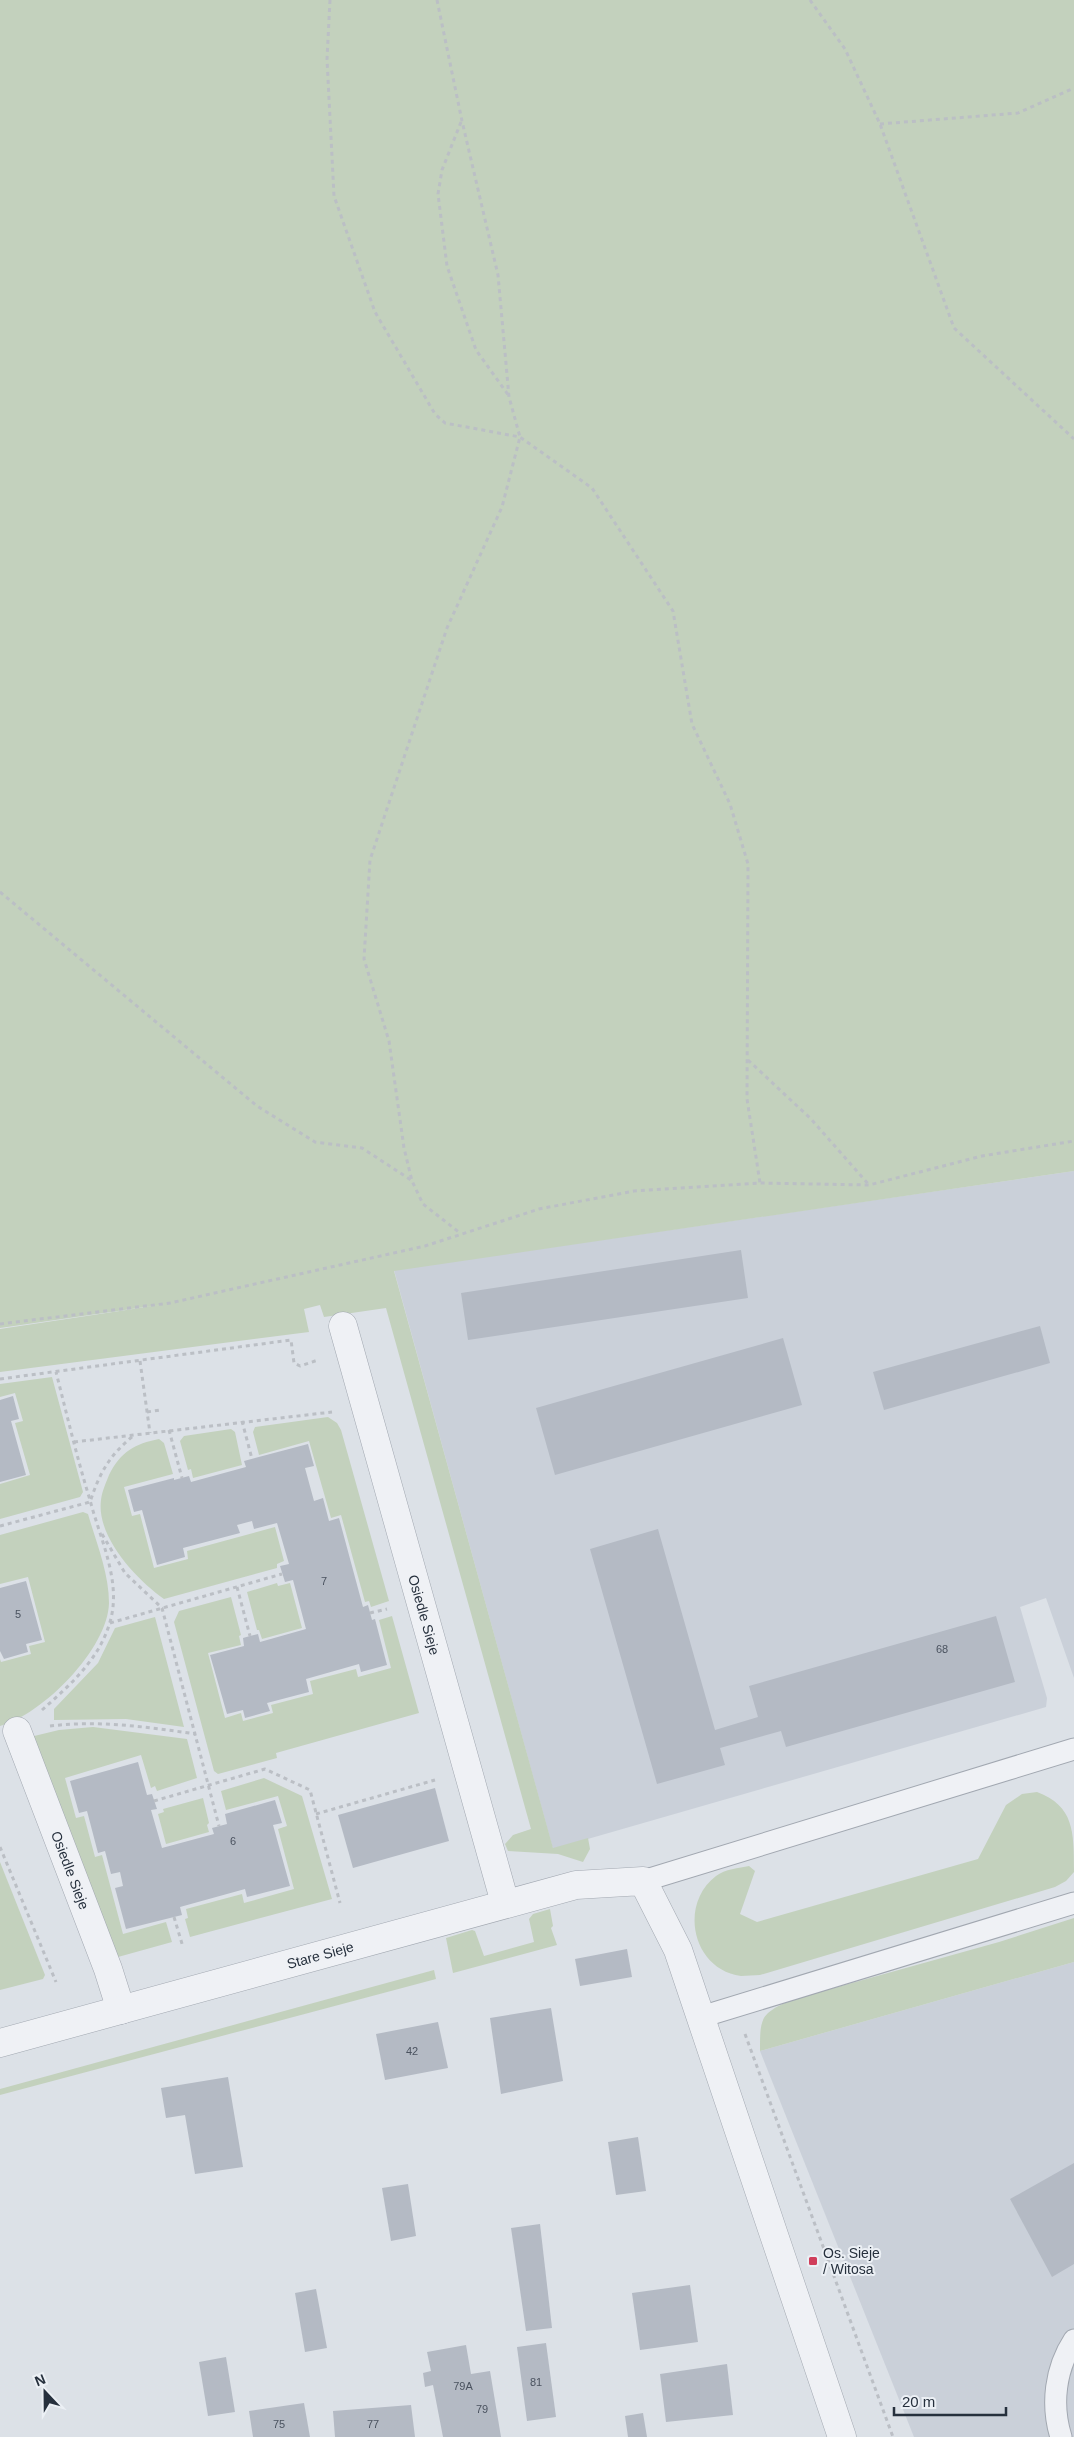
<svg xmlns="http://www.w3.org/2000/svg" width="1074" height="2437" viewBox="0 0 1074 2437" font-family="Helvetica,sans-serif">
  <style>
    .built { fill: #cad0d9 }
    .green { fill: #c3d1bd }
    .building { fill: #b4bac4 }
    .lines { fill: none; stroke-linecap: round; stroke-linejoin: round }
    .lane-casing { stroke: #a2a8b1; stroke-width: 23 }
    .street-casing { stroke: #a2a8b1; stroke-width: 29 }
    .path { stroke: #bbbfc5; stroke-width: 3; stroke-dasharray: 4 4; stroke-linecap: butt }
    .lane { stroke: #eff1f5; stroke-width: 21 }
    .street { stroke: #eff1f5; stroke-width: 28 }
    .poi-dot { fill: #d03e5b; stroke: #ecf0f5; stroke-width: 2 }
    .labels { text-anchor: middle; stroke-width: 4; stroke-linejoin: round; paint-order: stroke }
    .number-label { font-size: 11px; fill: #4a525f }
    .street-label { font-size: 14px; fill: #26303d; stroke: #ecf0f5 }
    .poi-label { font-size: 14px; fill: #26303d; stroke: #ecf0f5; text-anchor: start }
  </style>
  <rect width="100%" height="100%" fill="#dce1e7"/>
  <!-- built -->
  <g class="built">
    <path d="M 1074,1171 L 1074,1678 L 1046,1598 L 1020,1607 L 1047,1698 L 1046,1707 L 553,1849 L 394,1270 Z"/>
    <path d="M 1074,1962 L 1074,2437 L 914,2437 L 760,2051 Z"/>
  </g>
  <!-- green -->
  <g class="green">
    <path d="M 0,0 L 1074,0 L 1074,1171 L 394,1271 L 553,1848 L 588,1838 L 590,1849 L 583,1862 L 558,1854 L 508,1851 L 505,1844 L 513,1835 L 531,1829 L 386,1308 L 324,1317 L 320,1305 L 304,1309 L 309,1332 L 0,1372 L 0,1329 L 166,1304 L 0,1328 Z"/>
    <path d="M 52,1377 L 83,1492 L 80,1497 L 0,1519 L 0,1484 L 30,1475 L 15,1423 L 23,1421 L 15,1393 L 0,1397 L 0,1384 Z"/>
    <path d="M 328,1417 L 337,1423 L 341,1430 L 389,1601 L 371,1607 L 369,1601 L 365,1602 L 341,1515 L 331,1518 L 309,1441 L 259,1455 L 253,1432 L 255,1427 Z"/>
    <path d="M 231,1429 L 235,1432 L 242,1465 L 193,1478 L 191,1469 L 188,1470 L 180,1441 L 184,1436 Z"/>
    <path d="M 159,1439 L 164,1443 L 173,1474 L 124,1487 L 132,1516 L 140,1514 L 154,1568 L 188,1559 L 187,1551 L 275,1527 L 284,1561 L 277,1564 L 277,1568 L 164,1599 C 137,1580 96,1537 101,1500 C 102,1491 106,1483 109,1475 C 121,1451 135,1444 159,1439 Z"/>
    <path d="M 83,1512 L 88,1514 C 96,1542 109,1573 109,1603 C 108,1649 42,1715 0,1726 L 0,1659 L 1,1662 L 31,1654 L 29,1646 L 45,1642 L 28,1577 L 0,1584 L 0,1535 Z"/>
    <path d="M 277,1583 L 278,1586 L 290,1583 L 302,1628 L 262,1639 L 259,1630 L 257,1630 L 247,1592 Z"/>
    <path d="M 231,1597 L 241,1635 L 239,1636 L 241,1645 L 208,1653 L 225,1718 L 241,1713 L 243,1721 L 273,1713 L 271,1705 L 313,1694 L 310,1681 L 356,1669 L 358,1677 L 391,1668 L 379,1620 L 392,1616 L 419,1713 L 276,1753 L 277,1758 L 218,1774 L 214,1771 L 174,1622 L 179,1611 Z"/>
    <path d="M 155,1617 L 184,1727 L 126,1719 L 54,1720 L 54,1709 L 98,1663 L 115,1628 Z"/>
    <path d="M 93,1727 L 187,1739 L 197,1778 L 157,1791 L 155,1786 L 151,1788 L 141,1755 L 65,1778 L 76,1818 L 84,1816 L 95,1857 L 102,1855 L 123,1934 L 166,1922 L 172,1942 L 118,1957 L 30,1737 L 59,1730 Z"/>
    <path d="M 264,1778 L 302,1796 L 332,1899 L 190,1937 L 185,1919 L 188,1918 L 186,1909 L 242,1894 L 244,1903 L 294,1889 L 278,1829 L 287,1826 L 278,1796 L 226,1810 L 221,1791 Z"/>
    <path d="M 1037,1792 C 1074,1806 1074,1831 1074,1872 L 1066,1881 L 1055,1887 L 760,1975 C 754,1975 747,1976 741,1976 C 693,1970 678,1905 716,1876 C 725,1869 739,1868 749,1866 L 755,1871 L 740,1914 L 757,1922 L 978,1859 L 1006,1805 L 1022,1794 Z"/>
    <path d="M 203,1798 L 209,1823 L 207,1825 L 209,1832 L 166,1844 L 158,1814 L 164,1812 L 163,1809 Z"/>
    <path d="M 0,1862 L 45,1975 L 43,1979 L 0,1990 Z"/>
    <path d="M 550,1909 L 553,1926 L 551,1928 L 557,1945 L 453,1973 L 446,1938 L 472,1930 L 475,1931 L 484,1956 L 534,1942 L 529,1919 L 533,1914 Z"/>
    <path d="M 1074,1918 L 1074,1962 L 760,2051 C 760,2018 760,2014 791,2000 L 999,1942 Z"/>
    <path d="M 434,1970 L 436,1979 L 0,2095 L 0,2089 Z"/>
  </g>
  <!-- building -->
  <g class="building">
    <path d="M 741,1250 L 748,1298 L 468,1340 L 461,1293 Z"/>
    <path d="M 1040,1326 L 1050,1363 L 884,1410 L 873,1372 Z"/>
    <path d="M 783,1338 L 802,1405 L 555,1475 L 536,1408 Z"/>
    <path d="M 13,1396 L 19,1419 L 11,1421 L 26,1475 L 0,1482 L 0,1400 Z"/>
    <path d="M 308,1444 L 314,1466 L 305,1468 L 314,1501 L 323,1498 L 329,1521 L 339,1518 L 363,1607 L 368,1605 L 372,1620 L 375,1619 L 387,1665 L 361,1672 L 359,1664 L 306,1679 L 309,1692 L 267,1703 L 270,1711 L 245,1718 L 243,1710 L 227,1714 L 210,1655 L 244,1646 L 243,1638 L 250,1636 L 258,1634 L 260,1642 L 306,1629 L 293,1580 L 285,1582 L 280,1566 L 289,1564 L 277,1523 L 254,1529 L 252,1521 L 237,1525 L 240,1533 L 183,1548 L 185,1557 L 157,1565 L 142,1510 L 134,1512 L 128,1490 L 174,1478 L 174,1480 L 189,1476 L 191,1482 L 246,1467 L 244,1461 Z"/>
    <path d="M 658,1529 L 715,1730 L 758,1717 L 749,1686 L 996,1616 L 1015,1682 L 786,1747 L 781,1731 L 720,1748 L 725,1765 L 657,1784 L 590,1549 Z"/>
    <path d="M 26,1581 L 42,1640 L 26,1644 L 28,1652 L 4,1659 L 0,1651 L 0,1588 Z"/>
    <path d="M 138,1762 L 147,1795 L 152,1794 L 157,1809 L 151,1810 L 162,1848 L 214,1834 L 212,1828 L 227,1824 L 225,1814 L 275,1800 L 282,1823 L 273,1825 L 290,1886 L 247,1897 L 245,1889 L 180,1907 L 182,1915 L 126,1929 L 115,1888 L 123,1886 L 120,1872 L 111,1874 L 105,1851 L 98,1853 L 87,1811 L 79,1813 L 70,1781 Z"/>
    <path d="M 435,1788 L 449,1841 L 353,1868 L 338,1815 Z"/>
    <path d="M 627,1949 L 632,1977 L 580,1986 L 575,1959 Z"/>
    <path d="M 551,2008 L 563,2081 L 501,2094 L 490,2018 Z"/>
    <path d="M 438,2022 L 448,2068 L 385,2080 L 376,2034 Z"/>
    <path d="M 228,2077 L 243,2167 L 195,2174 L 185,2115 L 166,2118 L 161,2088 Z"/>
    <path d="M 638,2137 L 646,2191 L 616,2195 L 608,2142 Z"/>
    <path d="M 1074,2163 L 1074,2264 L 1052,2277 L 1010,2199 Z"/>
    <path d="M 408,2184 L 416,2236 L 391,2241 L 382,2188 Z"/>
    <path d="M 540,2224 L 552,2328 L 526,2331 L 511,2228 Z"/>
    <path d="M 690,2285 L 698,2342 L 640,2350 L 632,2293 Z"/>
    <path d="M 316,2289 L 327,2348 L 305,2352 L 295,2293 Z"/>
    <path d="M 546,2343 L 556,2417 L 527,2421 L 517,2347 Z"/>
    <path d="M 466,2345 L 471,2374 L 490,2371 L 501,2437 L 443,2437 L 433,2385 L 425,2387 L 423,2373 L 431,2371 L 427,2352 Z"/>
    <path d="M 226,2357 L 235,2412 L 208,2416 L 199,2362 Z"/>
    <path d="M 727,2364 L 733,2415 L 666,2422 L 660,2374 Z"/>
    <path d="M 304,2403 L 310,2437 L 253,2437 L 249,2411 Z"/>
    <path d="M 411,2405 L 415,2437 L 335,2437 L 333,2411 Z"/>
    <path d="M 643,2413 L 647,2437 L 628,2437 L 625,2416 Z"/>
  </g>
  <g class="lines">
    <defs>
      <g id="lane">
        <path d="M 643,1881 L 1074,1749"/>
        <path d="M 701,2017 L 1074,1903"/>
        <path d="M 1061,2437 C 1051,2405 1055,2369 1074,2340"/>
      </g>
      <g id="street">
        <path id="s1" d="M 343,1326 L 505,1903"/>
        <path id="s2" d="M 17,1731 L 108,1969 L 121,2010"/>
        <path id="s3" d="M 0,2043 L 576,1885 L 643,1881 L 678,1950 L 842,2437"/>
      </g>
    </defs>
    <!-- lane casing -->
    <use href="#lane" class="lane-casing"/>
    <!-- street casing -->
    <use href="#street" class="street-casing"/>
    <!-- path -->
    <g class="path">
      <path d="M 330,0 L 327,59 L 334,196 L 375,312 L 435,414 L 445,423 L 520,437 L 592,488 L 673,611 L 692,724 L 730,804 L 748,864 L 747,1099 L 760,1183"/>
      <path d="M 437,0 L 462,121 L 498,275 L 509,397 L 520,437 L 502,507 L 447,628 L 370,860 L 364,959 L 389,1041 L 404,1148 L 412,1181 L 423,1204 L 460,1233"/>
      <path d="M 810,0 L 845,49 L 880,124 L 954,328 L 1074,439"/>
      <path d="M 461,122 L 442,170 L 438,194 L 447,266 L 476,350 L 509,396"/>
      <path d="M 880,124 L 1018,113 L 1074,88"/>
      <path d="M 0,892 L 257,1106 L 315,1142 L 362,1148 L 411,1180"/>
      <path d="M 748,1060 L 811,1119 L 869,1185"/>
      <path d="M 0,1324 L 170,1303 L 425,1246 L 539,1209 L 634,1191 L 760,1183 L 869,1185 L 982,1156 L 1074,1141"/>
      <path d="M 140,1361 L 150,1433"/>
      <path d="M 0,1379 L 291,1340 L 294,1363 L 300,1366 L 318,1360"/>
      <path d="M 147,1412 L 160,1410"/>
      <path d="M 242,1421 L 252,1459"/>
      <path d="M 169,1430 L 182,1478"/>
      <path d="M 74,1442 L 332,1412"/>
      <path d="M 0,1526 L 90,1502 C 100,1472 109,1456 133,1436"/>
      <path d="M 102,1534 L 125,1573 L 162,1608 L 219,1826"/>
      <path d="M 237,1587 L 250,1636"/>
      <path d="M 370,1613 L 387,1609"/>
      <path d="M 110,1623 L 282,1574"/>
      <path d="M 42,1710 C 70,1685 99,1660 110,1622 C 122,1582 100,1539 90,1500 C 77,1458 67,1415 56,1372"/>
      <path d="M 50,1726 C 99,1720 147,1727 196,1734"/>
      <path d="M 154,1801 L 265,1769 L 310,1790 L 340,1903"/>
      <path d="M 316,1814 L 435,1780"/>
      <path d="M 0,1847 L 56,1982"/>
      <path d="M 174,1917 L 183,1947"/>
      <path d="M 745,2034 L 893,2437"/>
    </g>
    <!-- lane -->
    <use href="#lane" class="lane"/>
    <!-- street -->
    <use href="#street" class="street"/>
  </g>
  <!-- markers -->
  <rect class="poi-dot" x="808" y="2256" width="10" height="10" rx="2.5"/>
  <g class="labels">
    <!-- number labels -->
    <g class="number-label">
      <text x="324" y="1585">7</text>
      <text x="18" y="1618">5</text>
      <text x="942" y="1653">68</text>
      <text x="233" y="1845">6</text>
      <text x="412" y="2055">42</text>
      <text x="536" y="2386">81</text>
      <text x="463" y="2390">79A</text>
      <text x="482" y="2413">79</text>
      <text x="279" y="2428">75</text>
      <text x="373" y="2428">77</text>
    </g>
    <!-- street labels -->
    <g class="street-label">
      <text dy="5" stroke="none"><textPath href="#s1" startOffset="300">Osiedle Sieje</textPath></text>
      <text dy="5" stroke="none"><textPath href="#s2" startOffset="149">Osiedle Sieje</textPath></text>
      <text dy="5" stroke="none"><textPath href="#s3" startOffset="332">Stare Sieje</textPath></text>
    </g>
    <!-- poi labels -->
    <g class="poi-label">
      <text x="823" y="2258">Os. Sieje<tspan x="823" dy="16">/ Witosa</tspan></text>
    </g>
  </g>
  <!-- north arrow -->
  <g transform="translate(45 2392) rotate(338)" stroke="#ecf0f5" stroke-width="4" paint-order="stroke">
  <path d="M0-4L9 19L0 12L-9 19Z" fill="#26303d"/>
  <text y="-8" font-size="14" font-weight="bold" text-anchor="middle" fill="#26303d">N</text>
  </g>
  <!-- scale -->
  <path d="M894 2407v8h112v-8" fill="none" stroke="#26303d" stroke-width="2.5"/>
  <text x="902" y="2407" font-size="15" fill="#26303d" stroke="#ecf0f5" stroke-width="4" paint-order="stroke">20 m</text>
</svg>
